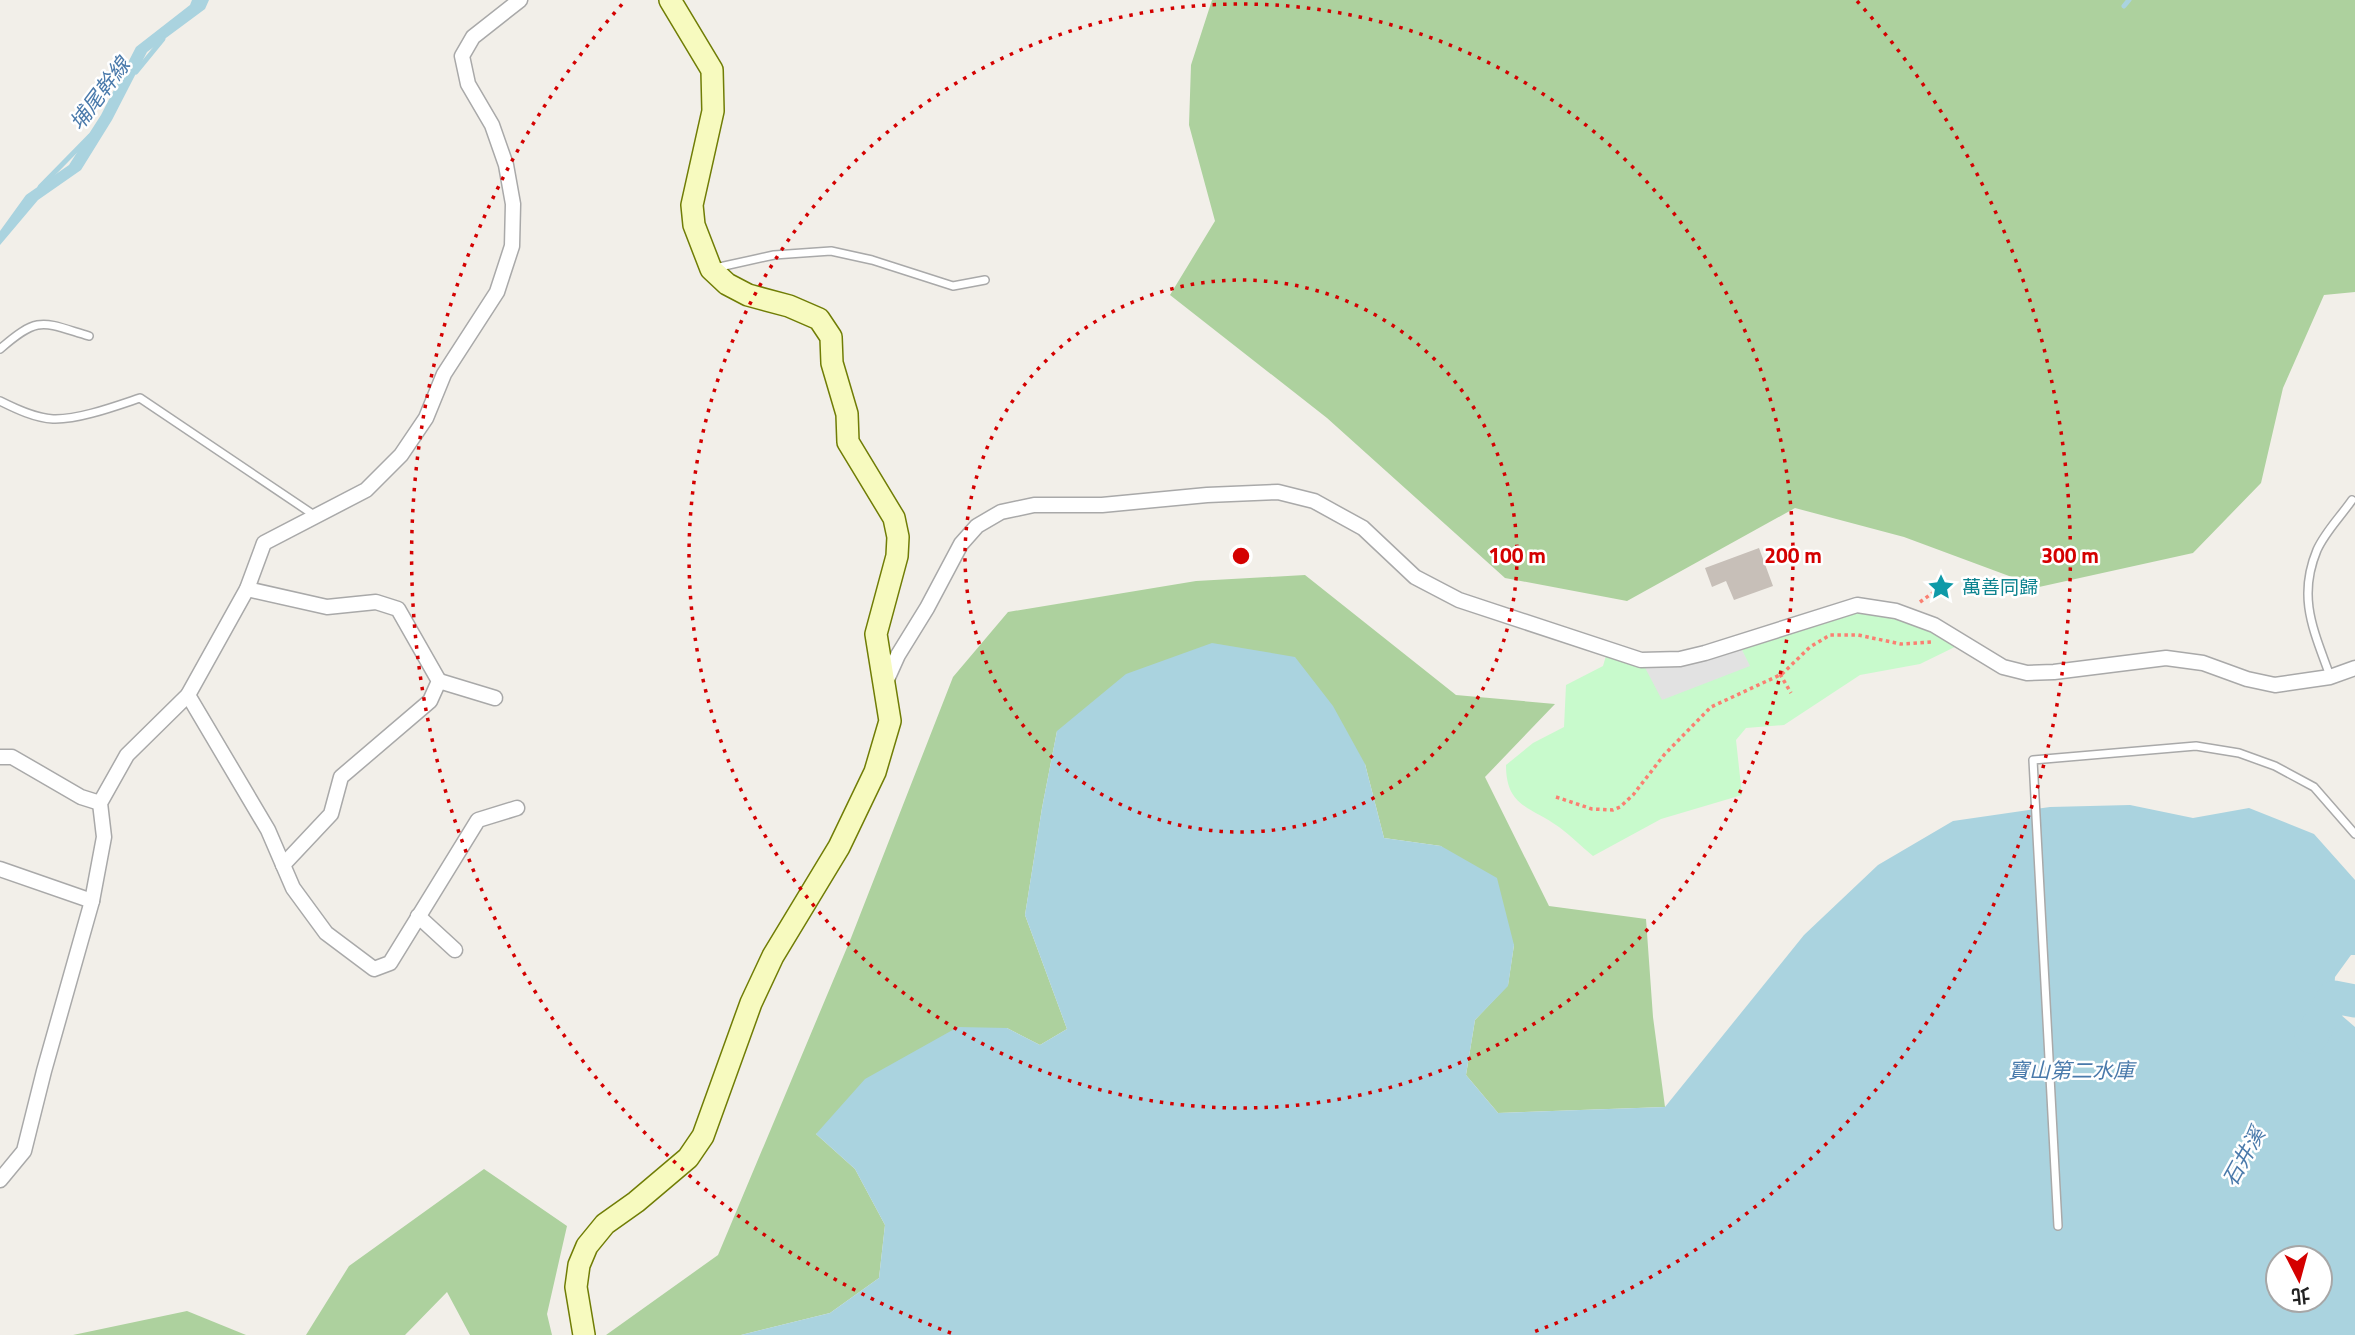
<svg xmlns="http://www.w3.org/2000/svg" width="2355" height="1335" viewBox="0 0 2355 1335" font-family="'Titillium Web','Noto Sans TC',sans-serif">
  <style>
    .forest { fill: #add19e }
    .park { fill: #c8facc }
    .parking { fill: #e2e2e2 }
    .water { fill: #aad3df; fill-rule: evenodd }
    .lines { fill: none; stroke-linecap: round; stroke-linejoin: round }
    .stream { stroke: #aad3df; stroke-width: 5 }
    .river { stroke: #aad3df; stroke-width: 33 }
    .building { fill: #c7bfb8 }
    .lane-casing { stroke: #a9a9a9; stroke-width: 10 }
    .street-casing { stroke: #a9a9a9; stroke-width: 17 }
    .secondary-casing { stroke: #707d05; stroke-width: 24 }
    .path { stroke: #fa8072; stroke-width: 3.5; stroke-dasharray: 3.5 3.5; stroke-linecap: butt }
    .lane { stroke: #fff; stroke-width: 7 }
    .street { stroke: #fff; stroke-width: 14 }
    .secondary { stroke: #f7fabf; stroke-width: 21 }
    .ring { fill: none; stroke: #d40000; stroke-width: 3.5; stroke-dasharray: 3.5 7 }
    .labels { text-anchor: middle; stroke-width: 5; stroke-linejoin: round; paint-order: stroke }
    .culture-label { font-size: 19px; fill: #0d838f; stroke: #fff; text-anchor: start }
    .water-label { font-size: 21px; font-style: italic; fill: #4a7aab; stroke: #fff }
    .centre { fill: #d40000; stroke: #fff; stroke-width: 3.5 }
    .ring-label { font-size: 21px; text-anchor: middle; font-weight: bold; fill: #d40000; stroke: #fff; stroke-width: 5; stroke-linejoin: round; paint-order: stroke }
  </style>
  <rect width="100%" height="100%" fill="#f2efe9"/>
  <!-- forest -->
  <g class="forest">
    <path d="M 1212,0 L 2355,0 L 2355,292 L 2324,295 L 2283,388 L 2261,483 L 2193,553 L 2039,587 L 1904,537 L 1795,508 L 1627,601 L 1505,578 L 1327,418 L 1170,295 L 1215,221 L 1189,125 L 1191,65 Z"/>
    <path d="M 1305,575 L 1456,695 L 1555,704 L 1485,777 L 1549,906 L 1646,919 L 1653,1017 L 1665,1107 L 1498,1113 L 1466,1075 L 1475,1020 L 1508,985 L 1514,945 L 1441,846 L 1384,838 L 1365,764 L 1057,731 L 1042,808 L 1025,915 L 1067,1029 L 1040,1045 L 1007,1028 L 816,1134 L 855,1169 L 885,1225 L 879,1278 L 830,1313 L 741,1335 L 606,1335 L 718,1255 L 851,938 L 953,677 L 1008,612 L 1196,581 Z"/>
    <path d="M 484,1169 L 567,1226 L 547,1314 L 552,1335 L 470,1335 L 447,1292 L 405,1335 L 306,1335 L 349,1266 Z"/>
    <path d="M 187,1311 L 246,1335 L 73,1335 Z"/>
  </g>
  <!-- park -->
  <path class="park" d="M 1857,605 L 1896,611 L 1963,643 L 1920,664 L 1860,675 L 1784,725 L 1746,728 L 1736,740 L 1742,795 L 1661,819 L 1593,856 C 1582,847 1571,836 1559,827 C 1530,806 1506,807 1506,765 L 1533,743 L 1564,727 L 1566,685 L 1603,666 L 1608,649 L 1749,666 L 1738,642 Z"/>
  <!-- parking -->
  <path class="parking" d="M 1738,642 L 1750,666 L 1662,700 L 1641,660 Z"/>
  <!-- water -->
  <g class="water">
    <path d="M 192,0 L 209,0 L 205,9 L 147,52 L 112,120 L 81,170 L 38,200 L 0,245 L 0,231 L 26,195 L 69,165 L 101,115 L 136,47 L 190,5 Z"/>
    <path d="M 1212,643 L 1295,657 L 1333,706 L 1365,764 L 1384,838 L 1441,846 L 1497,878 L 1514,945 L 1508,986 L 1475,1020 L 1466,1075 L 1498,1113 L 1665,1107 L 1804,935 L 1878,865 L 1953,821 L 2050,807 L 2130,805 L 2193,818 L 2249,808 L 2314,834 L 2355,880 L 2355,955 L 2351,955 L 2335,977 L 2333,1008 L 2355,1027 L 2355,1335 L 741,1335 L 830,1313 L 879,1278 L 885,1225 L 855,1169 L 816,1134 L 865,1079 L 958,1027 L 1007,1028 L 1040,1045 L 1067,1029 L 1025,915 L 1042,808 L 1057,731 L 1126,674 ZM 2278,1258 L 2320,1258 L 2320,1300 L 2278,1300 Z"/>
  </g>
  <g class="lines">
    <!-- stream -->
    <g class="stream">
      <path d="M 2124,6 L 2129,0"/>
      <path d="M 136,72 L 163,39"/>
      <path d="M 40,187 L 90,136"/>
    </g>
    <!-- river -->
    <path class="river" d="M 2311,1037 L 2334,997 L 2355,1001"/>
  </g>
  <!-- building -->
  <path class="building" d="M 1759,548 L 1773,586 L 1734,600 L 1726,581 L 1712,587 L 1705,568 Z"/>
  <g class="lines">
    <defs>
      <g id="lane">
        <path d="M 715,268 L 774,255 L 831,251 L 872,260 L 953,286 L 985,280"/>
        <path d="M 0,349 C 39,315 42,322 89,336"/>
        <path d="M 0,401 C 16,409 35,418 53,419 C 78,420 116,406 140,398 L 314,515"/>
        <path d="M 2330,676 C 2314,631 2297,598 2317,550 C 2325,532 2341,516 2352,500"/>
        <path d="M 2058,1226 L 2033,760 L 2196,746 L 2239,753 L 2275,766 L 2314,787 L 2355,834"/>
      </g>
      <g id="street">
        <path d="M 247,589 L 327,607 L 376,602 L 398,609 L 439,681 L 430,701 L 341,777 L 331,814 L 283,865"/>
        <path d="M 439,681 L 495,698"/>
        <path d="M 885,684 L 898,655 L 927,608 L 961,544 L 977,526 L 1001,512 L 1034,505 L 1102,505 L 1207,495 L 1278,492 L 1314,501 L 1363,528 L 1415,577 L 1459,600 L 1641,660 L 1680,659 L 1705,653 L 1857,605 L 1896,611 L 1934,625 L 2003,667 L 2027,673 L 2054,672 L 2166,658 L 2203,663 L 2247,679 L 2275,685 L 2330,677 L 2355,668"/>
        <path d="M 188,695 L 268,830 L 293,888 L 326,933 L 374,969 L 390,963 L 478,820 L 517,808"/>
        <path d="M 0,757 L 12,757 L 81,797 L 100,803"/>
        <path d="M 0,869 L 92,901"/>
        <path d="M 418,916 L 455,950"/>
        <path d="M 0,1180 L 24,1151 L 44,1071 L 92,901 L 104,837 L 100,803 L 127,755 L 188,695 L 247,589 L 264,543 L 366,490 L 401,455 L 426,418 L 444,374 L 497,292 L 512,246 L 513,204 L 506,165 L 492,125 L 468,84 L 462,56 L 473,37 L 520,0"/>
      </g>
      <path id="secondary" d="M 584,1335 L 576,1287 L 579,1265 L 587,1246 L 605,1224 L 636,1202 L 688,1158 L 703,1136 L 751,1003 L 773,956 L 839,847 L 875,772 L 890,721 L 876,634 L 897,556 L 898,537 L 894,518 L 848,442 L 847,414 L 832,363 L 831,337 L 819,319 L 789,306 L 748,295 L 727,284 L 711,269 L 694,225 L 692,205 L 713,111 L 712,70 L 670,0"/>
    </defs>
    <!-- lane casing -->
    <use href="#lane" class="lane-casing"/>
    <!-- street casing -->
    <use href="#street" class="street-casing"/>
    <!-- secondary casing -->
    <use href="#secondary" class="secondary-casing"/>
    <!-- path -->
    <g class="path">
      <path d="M 1920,602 L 1941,587"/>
      <path d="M 1780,674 L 1791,693"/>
      <path d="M 1556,797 L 1592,809 L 1613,810 L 1620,807 L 1633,795 L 1664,755 L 1711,707 L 1782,674 L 1810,647 L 1830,635 L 1858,635 L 1901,644 L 1932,642"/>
    </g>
    <!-- lane -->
    <use href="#lane" class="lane"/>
    <!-- street -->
    <use href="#street" class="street"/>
    <!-- secondary -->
    <use href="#secondary" class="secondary"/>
  </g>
  <!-- distance rings -->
  <g class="ring">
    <circle cx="1241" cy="556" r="276"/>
    <circle cx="1241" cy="556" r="552"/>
    <path d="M951 1333A829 829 0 0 1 625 1M1857 1A829 829 0 0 1 1531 1333"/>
  </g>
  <!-- icons -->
  <defs>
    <symbol id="sight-bare" viewBox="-9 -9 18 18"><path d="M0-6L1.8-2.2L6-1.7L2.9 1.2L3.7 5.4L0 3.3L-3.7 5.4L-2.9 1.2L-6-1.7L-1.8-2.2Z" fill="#0f9aa8" stroke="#fff" stroke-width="2.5" paint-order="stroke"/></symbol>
  </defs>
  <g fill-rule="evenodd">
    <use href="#sight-bare" x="1922" y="568" width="38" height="38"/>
  </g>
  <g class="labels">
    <!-- culture labels -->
    <g class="culture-label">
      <text x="1962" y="594">萬善同歸</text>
    </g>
    <!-- water labels -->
    <g class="water-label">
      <text transform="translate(100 94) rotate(-53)" y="7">埔尾幹線</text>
      <text x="2071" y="1078">寶山第二水庫</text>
      <text transform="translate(2244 1157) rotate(-61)" y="7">石井溪</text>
    </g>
  </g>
  <circle cx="1241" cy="556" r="10" class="centre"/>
  <g class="ring-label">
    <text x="1517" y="563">100 m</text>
    <text x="1793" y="563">200 m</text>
    <text x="2070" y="563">300 m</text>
  </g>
  <!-- north arrow -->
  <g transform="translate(2299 1279) rotate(174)"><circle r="33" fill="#ffffff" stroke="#a7a7a7" stroke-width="2"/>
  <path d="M0-5L12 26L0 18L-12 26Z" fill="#d40000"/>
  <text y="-10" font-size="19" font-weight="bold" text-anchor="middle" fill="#222222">北</text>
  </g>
</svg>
